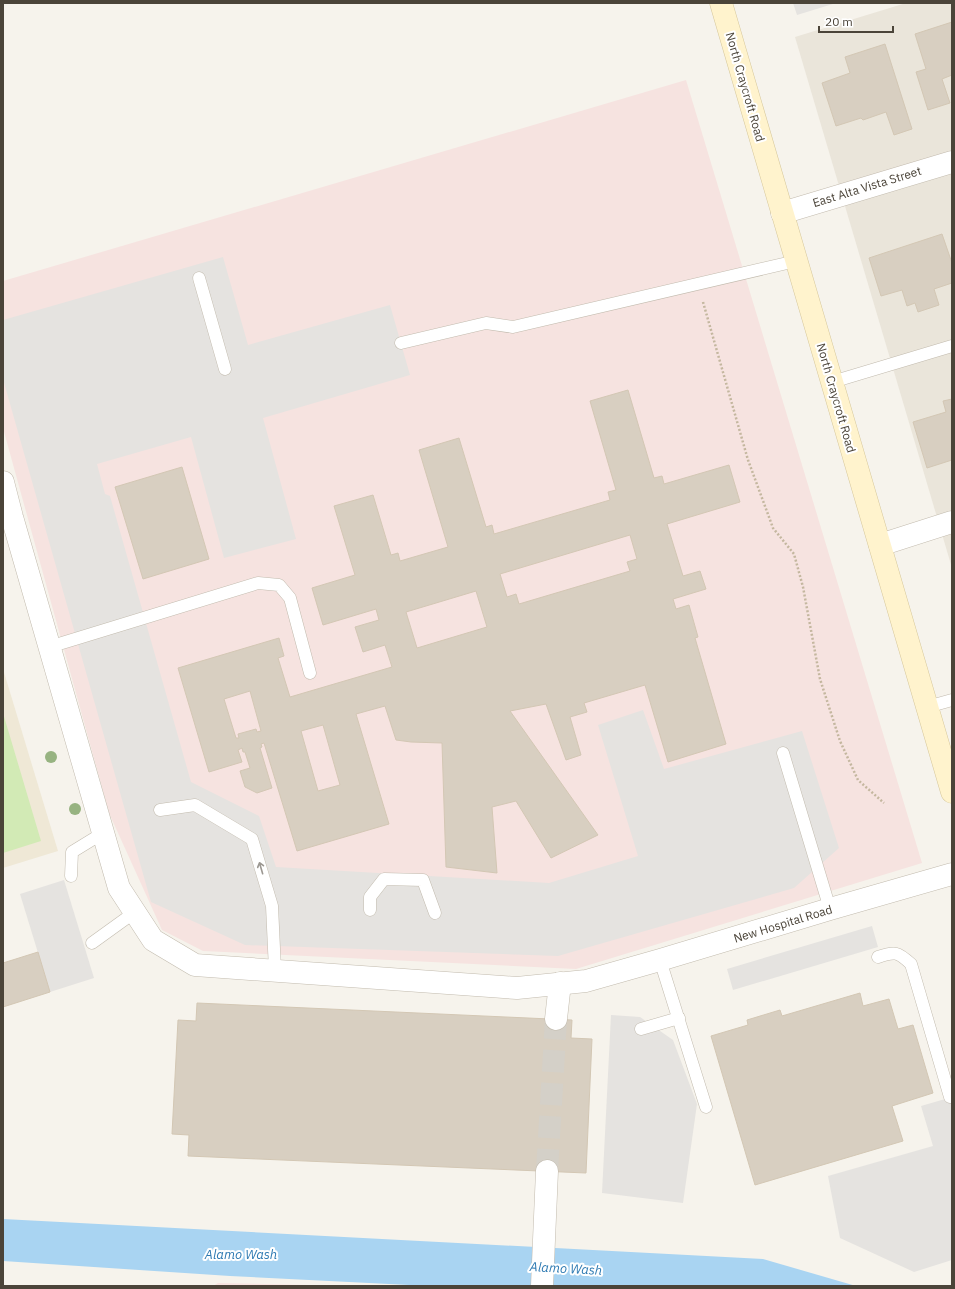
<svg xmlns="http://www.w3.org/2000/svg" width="955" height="1289" viewBox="0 0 955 1289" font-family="'IBM Plex Sans',sans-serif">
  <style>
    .residential { fill: #eae5da }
    .education { fill: #efe8d6 }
    .medical { fill: #f6e3e0 }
    .green { fill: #d2eab5 }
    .parking { fill: #e5e3e0 }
    .water { fill: #a9d4f2 }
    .building { fill: #d8cfc1; stroke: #d3c7b4; fill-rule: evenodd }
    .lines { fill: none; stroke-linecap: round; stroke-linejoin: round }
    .minor-tunnel { stroke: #d4d0c8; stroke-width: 22; stroke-dasharray: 22 11; stroke-linecap: butt }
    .service-casing { stroke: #c2bbae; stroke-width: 13 }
    .minor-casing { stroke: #c2bbae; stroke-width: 23 }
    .secondary-casing { stroke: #d6c79b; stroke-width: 23 }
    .path { stroke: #c4b79f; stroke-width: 2.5; stroke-dasharray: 2 2; stroke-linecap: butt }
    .service { stroke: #fff; stroke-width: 12 }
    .minor { stroke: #fff; stroke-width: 22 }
    .secondary { stroke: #fff3cd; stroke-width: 22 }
    .tree { fill: #97b381 }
    .oneway { stroke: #9c9892 }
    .labels { text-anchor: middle; stroke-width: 4; stroke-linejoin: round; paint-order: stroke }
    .street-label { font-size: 12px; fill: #4b4439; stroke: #fff }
    .water-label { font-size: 13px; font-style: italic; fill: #2e7ab2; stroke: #fff }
  </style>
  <rect width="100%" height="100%" fill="#f6f3ec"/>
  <!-- residential -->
  <path class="residential" d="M 906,3 L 952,3 L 952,568 L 795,37 Z"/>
  <!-- education -->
  <path class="education" d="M 3,669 L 58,851 L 3,868 Z"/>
  <!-- medical -->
  <g class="medical">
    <path d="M 686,80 L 922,863 L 576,969 L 203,951 L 162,930 L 109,813 L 3,428 L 3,281 Z"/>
    <path d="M 218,1283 L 357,1286 L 213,1286 Z"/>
  </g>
  <!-- green -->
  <path class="green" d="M 3,713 L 41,841 L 3,853 Z"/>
  <!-- parking -->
  <g class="parking">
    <path d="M 793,3 L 836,3 L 797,15 Z"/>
    <path d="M 223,257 L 248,345 L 390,305 L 410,375 L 263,418 L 296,539 L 224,558 L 191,437 L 97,464 L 105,494 L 110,496 L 191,782 L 259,816 L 276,867 L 549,883 L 638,856 L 598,725 L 643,710 L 664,769 L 802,731 L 839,848 L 794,888 L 558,956 L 245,945 L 151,902 L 3,379 L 3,320 Z"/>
    <path d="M 64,880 L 94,978 L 50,992 L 20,894 Z"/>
    <path d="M 872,926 L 878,947 L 733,990 L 727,969 Z"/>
    <path d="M 611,1015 L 640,1017 L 673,1040 L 697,1104 L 683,1203 L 602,1193 Z"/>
    <path d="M 952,1097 L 952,1260 L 914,1272 L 840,1238 L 828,1176 L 933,1146 L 921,1106 Z"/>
  </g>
  <!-- water -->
  <path class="water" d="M 3,1219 L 763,1259 L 856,1286 L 429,1286 L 230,1276 L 3,1261 Z"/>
  <!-- building -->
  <g class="building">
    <path d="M 952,22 L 952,75 L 942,79 L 950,103 L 928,110 L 916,72 L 926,69 L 915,34 Z"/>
    <path d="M 885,44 L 912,129 L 894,135 L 886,112 L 863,120 L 861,118 L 836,126 L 822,83 L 850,73 L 845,57 Z"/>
    <path d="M 942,234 L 952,263 L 952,283 L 934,289 L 939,305 L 918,312 L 915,303 L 907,306 L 902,290 L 881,296 L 869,258 Z"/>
    <path d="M 628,390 L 654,478 L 662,476 L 664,484 L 729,465 L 740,502 L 667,524 L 683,576 L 700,571 L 706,589 L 673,599 L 676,609 L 689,605 L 698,637 L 695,638 L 726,744 L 668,762 L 645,685 L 584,703 L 587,712 L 570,717 L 581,755 L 566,760 L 546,704 L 510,711 L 598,835 L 551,858 L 516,801 L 492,807 L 497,873 L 446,867 L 442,743 L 411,742 L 396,740 L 385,706 L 356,714 L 389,824 L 297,851 L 264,743 L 261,744 L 262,747 L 260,748 L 272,788 L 257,793 L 245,787 L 240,771 L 250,768 L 245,752 L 243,752 L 242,748 L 238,750 L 242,762 L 209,772 L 178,668 L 279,638 L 284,656 L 278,658 L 290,697 L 392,667 L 385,645 L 363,652 L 355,627 L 379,620 L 376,609 L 323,625 L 312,588 L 355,575 L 334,506 L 373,495 L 391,555 L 398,553 L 400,561 L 448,547 L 419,450 L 459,438 L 486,527 L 492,525 L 494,534 L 610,500 L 608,492 L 616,490 L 590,401 ZM 630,535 L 637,559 L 627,562 L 630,571 L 519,604 L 516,594 L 507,597 L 500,574 ZM 476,591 L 487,627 L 417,648 L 406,612 ZM 250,691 L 261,731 L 257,732 L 256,729 L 238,734 L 239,738 L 236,738 L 224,699 ZM 323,725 L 340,785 L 318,791 L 301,731 Z"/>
    <path d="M 952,399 L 952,460 L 927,468 L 913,422 L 946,412 L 943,401 Z"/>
    <path d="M 182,467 L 209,559 L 143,579 L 115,487 Z"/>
    <path d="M 38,952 L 50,992 L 3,1007 L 3,963 Z"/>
    <path d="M 860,993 L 863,1006 L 889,999 L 898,1029 L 913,1025 L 933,1093 L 892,1106 L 903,1141 L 755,1185 L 711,1036 L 748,1025 L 747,1020 L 780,1010 L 782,1016 Z"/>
    <path d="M 197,1003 L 572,1020 L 571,1038 L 592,1039 L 586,1173 L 188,1156 L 189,1135 L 172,1134 L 178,1020 L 196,1021 Z"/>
  </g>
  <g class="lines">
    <!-- minor-tunnel -->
    <path class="minor-tunnel" d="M 547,1171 L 556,1019"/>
    <defs>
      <g id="service">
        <path d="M 199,278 L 225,369"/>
        <path d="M 401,343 L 486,323 L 513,327 L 796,261"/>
        <path d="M 832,382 L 952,346"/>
        <path d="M 49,647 L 258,583 L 279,585 L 290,598 L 310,673"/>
        <path d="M 927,707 L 952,700"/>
        <path d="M 783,753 L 830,909"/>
        <path d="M 160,810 L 195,805 L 252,839 L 272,906 L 275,970"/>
        <path d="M 71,876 L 72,852 L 103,833"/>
        <path d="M 370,910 L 370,897 L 384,879 L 423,880 L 435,913"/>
        <path d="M 92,943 L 135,912"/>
        <path d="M 878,957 C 895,951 898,952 911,964 L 950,1097"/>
        <path d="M 660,960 L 706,1107"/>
        <path d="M 641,1029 L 679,1018"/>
      </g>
      <g id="minor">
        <path d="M 782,213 L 952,162"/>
        <path d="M 3,482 L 12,517 L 119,888 L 153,940 L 195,965 L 517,988 L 586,981 L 660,960 L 830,909 L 952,874"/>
        <path d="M 880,545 L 952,522"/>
        <path d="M 556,1019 L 560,983"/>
        <path d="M 542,1286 L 547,1171"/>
      </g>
      <path id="secondary" d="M 721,3 L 952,792"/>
    </defs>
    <!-- service casing -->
    <use href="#service" class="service-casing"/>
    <!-- minor casing -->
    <use href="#minor" class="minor-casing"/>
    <!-- secondary casing -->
    <use href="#secondary" class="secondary-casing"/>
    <!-- path -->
    <path class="path" d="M 703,302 L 748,460 L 773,528 L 794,554 L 803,587 L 820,679 L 840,741 L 858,780 L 884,803"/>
    <!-- service -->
    <use href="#service" class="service"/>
    <!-- minor -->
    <use href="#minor" class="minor"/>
    <!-- secondary -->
    <use href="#secondary" class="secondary"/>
  </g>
  <!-- trees -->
  <g class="tree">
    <circle cx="51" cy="757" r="6"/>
    <circle cx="75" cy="809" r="6"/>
  </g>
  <!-- one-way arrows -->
  <defs><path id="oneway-shaft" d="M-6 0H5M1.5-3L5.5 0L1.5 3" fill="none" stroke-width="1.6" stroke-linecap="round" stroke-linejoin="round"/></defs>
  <use class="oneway" href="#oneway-shaft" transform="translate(261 868) rotate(-106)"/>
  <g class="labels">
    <!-- street labels -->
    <g class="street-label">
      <text transform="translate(745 87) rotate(74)" y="4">North Craycroft Road</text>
      <text transform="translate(867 187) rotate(-17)" y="4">East Alta Vista Street</text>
      <text transform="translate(836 398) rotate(74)" y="4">North Craycroft Road</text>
      <text transform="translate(783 924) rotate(-17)" y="4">New Hospital Road</text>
    </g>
    <!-- water labels -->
    <g class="water-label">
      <text x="241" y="1259">Alamo Wash</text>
      <text transform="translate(566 1268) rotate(3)" y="5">Alamo Wash</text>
    </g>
  </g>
  <!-- border -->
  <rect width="955" height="1289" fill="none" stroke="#4b4439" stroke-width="8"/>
  <!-- scale -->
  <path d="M819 26v6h74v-6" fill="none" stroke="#4b4439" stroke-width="2"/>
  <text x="825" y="26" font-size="12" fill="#4b4439" stroke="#ffffff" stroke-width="3" paint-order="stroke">20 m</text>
</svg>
